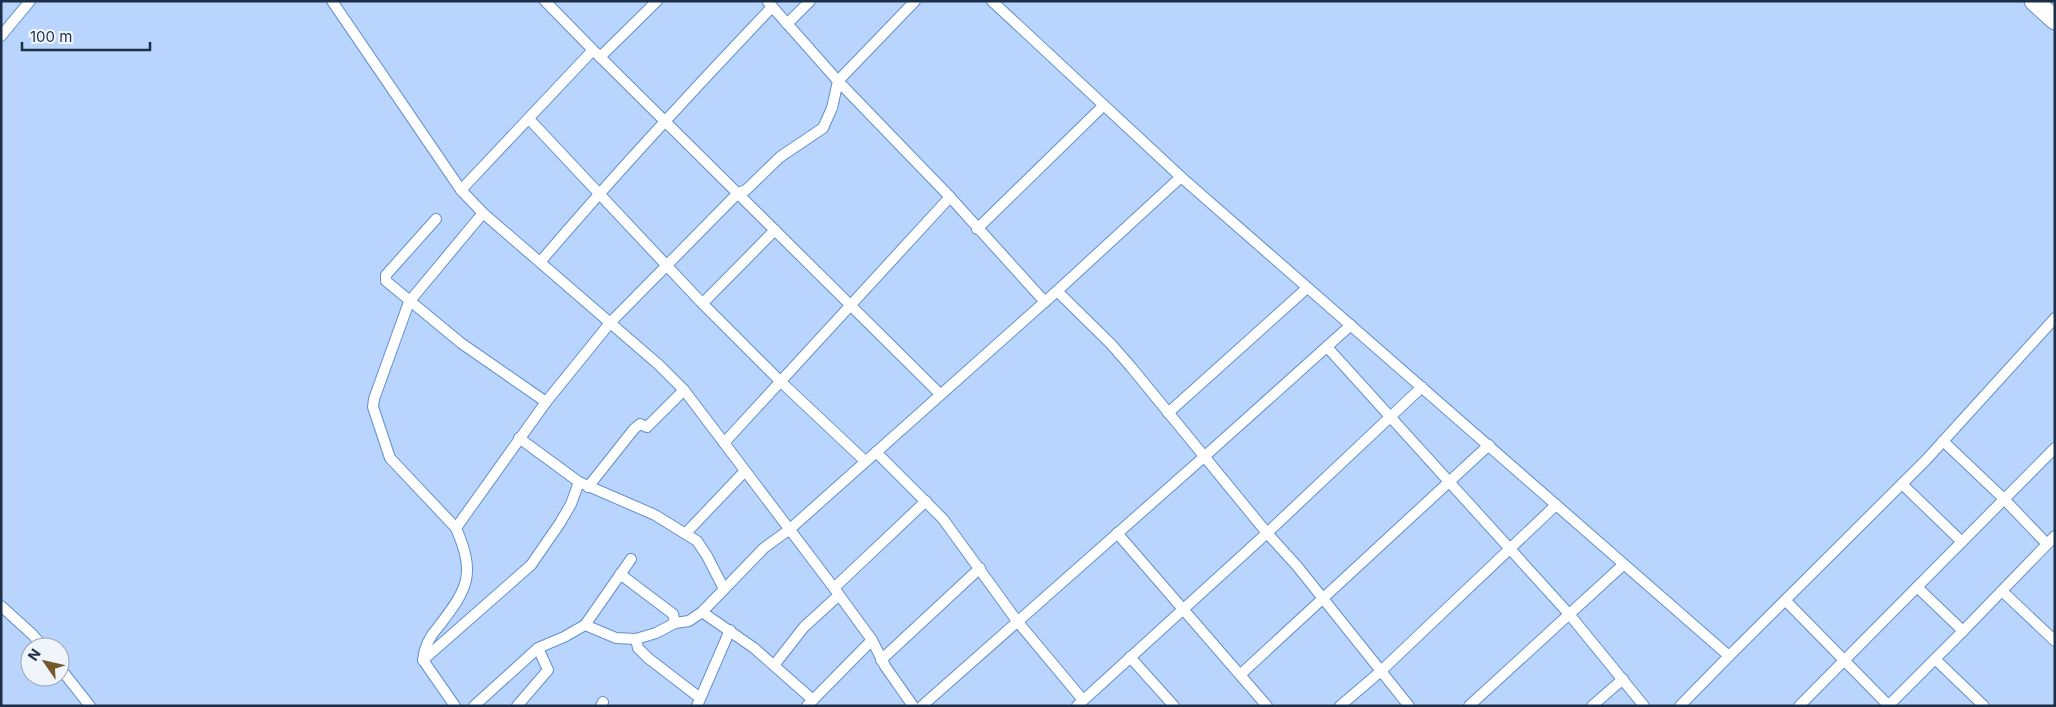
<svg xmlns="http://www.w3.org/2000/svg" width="2056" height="707" viewBox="0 0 2056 707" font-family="Inter,sans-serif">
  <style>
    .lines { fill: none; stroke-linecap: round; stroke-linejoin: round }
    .street-casing { stroke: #628fcf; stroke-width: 12 }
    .highway-casing { stroke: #628fcf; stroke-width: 21 }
    .street { stroke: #fff; stroke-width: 10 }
    .highway { stroke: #fff; stroke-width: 19 }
  </style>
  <rect width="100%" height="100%" fill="#b9d5fe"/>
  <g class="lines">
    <defs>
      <g id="street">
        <path d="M 332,1 L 461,190 L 483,213 L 659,365 L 684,390 L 834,588 L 872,640 L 885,666 L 913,706"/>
        <path d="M 545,1 L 593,50"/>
        <path d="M 992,1 L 1181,177 L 1729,656 L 1680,706"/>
        <path d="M 768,2 L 838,81 L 950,197"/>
        <path d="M 787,24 L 810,1"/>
        <path d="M 1,36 L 30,1"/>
        <path d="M 600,57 L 657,1"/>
        <path d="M 529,119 L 700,301 L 780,381 L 865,461"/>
        <path d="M 461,190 L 593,50 L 940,394"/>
        <path d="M 436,219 L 386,275 L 386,281 L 461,343 L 546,402"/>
        <path d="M 977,229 L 1103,106"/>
        <path d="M 541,261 C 615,174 693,90 772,7"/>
        <path d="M 1057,291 L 1111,344 L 1131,367 L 1267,533 L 1297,566 L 1409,706"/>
        <path d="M 703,303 L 775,230"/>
        <path d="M 1327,347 L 1569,614 L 1644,706"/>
        <path d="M 1168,413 L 1307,288"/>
        <path d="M 519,438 L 579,482 L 655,515 L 697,541 L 707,556 L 724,589"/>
        <path d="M 1943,441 L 2004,499 L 2047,544"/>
        <path d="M 724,443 L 950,197 L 1045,302"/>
        <path d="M 876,452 L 943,519 L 1017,621 L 1083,700"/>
        <path d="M 1902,484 L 1962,542"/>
        <path d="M 588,487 L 634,429 L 640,424 L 647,427 L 684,390"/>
        <path d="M 456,528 L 390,458 L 373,407 L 374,399 L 409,302 L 483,213"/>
        <path d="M 686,533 L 745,471"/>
        <path d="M 1117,533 L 1267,706"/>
        <path d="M 620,574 L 673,614 L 675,623"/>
        <path d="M 1917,587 L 1963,631"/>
        <path d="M 834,588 L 926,501"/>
        <path d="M 2002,591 L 2055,641"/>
        <path d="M 1786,601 L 1889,706"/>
        <path d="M 1,606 L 33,635 L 43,647"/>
        <path d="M 702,612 L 754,648 L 813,700"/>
        <path d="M 585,625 L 631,559"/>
        <path d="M 636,639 L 638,648 L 648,658 L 700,698"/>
        <path d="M 1729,656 L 1926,460 L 2055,318"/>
        <path d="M 1130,657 L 1174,706"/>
        <path d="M 1935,659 L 1984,706"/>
        <path d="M 423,660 L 531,565 L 560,523 L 571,504 L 579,482"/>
        <path d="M 881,660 L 980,568"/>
        <path d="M 775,664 L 804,627 L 839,595"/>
        <path d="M 60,668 L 90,706"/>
        <path d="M 1241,674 L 1489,445"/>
        <path d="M 455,706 L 423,660 C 424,646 430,636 439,626 C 468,588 476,575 456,528 L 546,402 L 610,323 L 738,193 L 746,190 L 780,157 L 823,128 L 832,108 L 838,81 L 915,1"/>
        <path d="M 474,706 L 538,648 L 564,637 L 585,625 L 616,638 L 636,639 L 656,633 L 675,623 L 689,621 L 702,612 L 764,548 L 790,529 L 1057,291 L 1181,177"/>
        <path d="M 517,706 L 548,670 L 538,648"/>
        <path d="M 601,706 L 603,702"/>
        <path d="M 697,706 L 730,630"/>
        <path d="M 807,706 L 872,640"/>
        <path d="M 922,706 L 1205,456 L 1351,325"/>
        <path d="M 1077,706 L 1267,533 L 1422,387"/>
        <path d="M 1340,706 L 1381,671 L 1556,505"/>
        <path d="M 1469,706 L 1623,565"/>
        <path d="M 1592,706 L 1623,679"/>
        <path d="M 1799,706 L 2055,448"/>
        <path d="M 1888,706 L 1963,631 L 2055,536"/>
      </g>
      <path id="highway" d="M 2034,1 L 2055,20"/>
    </defs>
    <!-- street casing -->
    <use href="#street" class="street-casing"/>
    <!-- highway casing -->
    <use href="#highway" class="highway-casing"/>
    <!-- street -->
    <use href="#street" class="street"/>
    <!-- highway -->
    <use href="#highway" class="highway"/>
  </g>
  <!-- border -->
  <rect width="2056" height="707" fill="none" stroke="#1c2f49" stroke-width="5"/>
  <!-- north arrow -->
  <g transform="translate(45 662) rotate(304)"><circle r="24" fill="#f0f5fc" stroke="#9ba6b4"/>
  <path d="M0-4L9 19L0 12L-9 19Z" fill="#75582b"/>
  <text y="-8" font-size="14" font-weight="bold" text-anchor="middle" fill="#1c2f49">N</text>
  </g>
  <!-- scale -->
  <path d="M22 42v8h128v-8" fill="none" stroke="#1c2f49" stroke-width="2.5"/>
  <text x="30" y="42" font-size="15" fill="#1c2f49" stroke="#f0f5fc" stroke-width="4" paint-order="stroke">100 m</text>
</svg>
